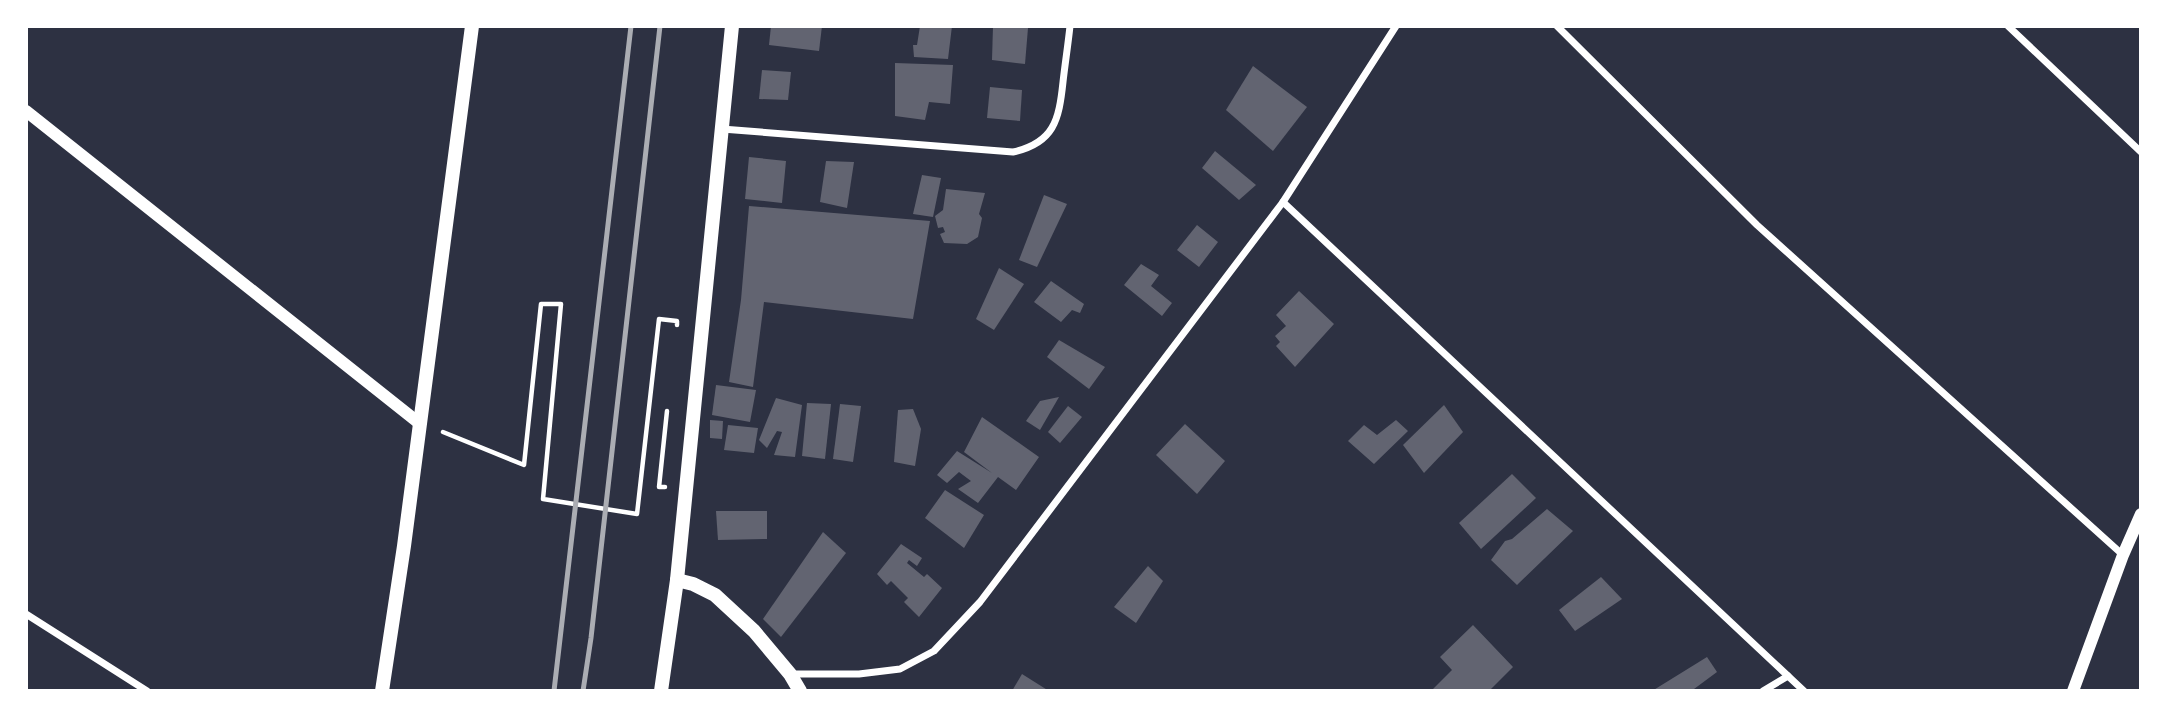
<svg xmlns="http://www.w3.org/2000/svg" width="2167" height="717" viewBox="0 0 2167 717" font-family="Overpass,sans-serif">
  <style>
    .building { fill: #626471 }
    .lines { fill: none; stroke-linecap: round; stroke-linejoin: round }
    .path { stroke: #fff; stroke-width: 4.5 }
    .minor { stroke: #fff; stroke-width: 7 }
    .tertiary { stroke: #fff; stroke-width: 12 }
    .secondary { stroke: #fff; stroke-width: 14 }
    .rail { stroke: #abadb3; stroke-width: 5 }
  </style>
  <rect width="100%" height="100%" fill="#2d3142"/>
  <!-- building -->
  <g class="building">
    <path d="M 771,26 L 822,26 L 819,51 L 769,45 Z"/>
    <path d="M 920,26 L 952,26 L 948,59 L 914,57 L 913,45 L 917,45 Z"/>
    <path d="M 993,26 L 1028,28 L 1025,64 L 992,60 Z"/>
    <path d="M 895,63 L 953,65 L 950,104 L 929,102 L 925,120 L 895,116 Z"/>
    <path d="M 1253,66 L 1307,107 L 1273,151 L 1226,110 Z"/>
    <path d="M 762,70 L 791,72 L 788,100 L 759,99 Z"/>
    <path d="M 990,87 L 1022,90 L 1020,121 L 987,118 Z"/>
    <path d="M 1215,151 L 1256,185 L 1239,200 L 1202,168 Z"/>
    <path d="M 749,157 L 786,161 L 782,203 L 745,199 Z"/>
    <path d="M 826,161 L 854,162 L 847,208 L 820,202 Z"/>
    <path d="M 922,175 L 941,178 L 933,217 L 913,214 Z"/>
    <path d="M 946,189 L 985,193 L 979,214 L 982,218 L 978,237 L 967,244 L 944,243 L 940,234 L 945,232 L 943,227 L 938,228 L 935,216 L 943,210 Z"/>
    <path d="M 1044,195 L 1067,204 L 1037,267 L 1019,260 Z"/>
    <path d="M 749,206 L 930,221 L 913,319 L 764,302 L 753,387 L 729,382 L 741,300 Z"/>
    <path d="M 1197,225 L 1218,242 L 1199,267 L 1177,250 Z"/>
    <path d="M 1141,264 L 1159,275 L 1151,286 L 1172,303 L 1162,316 L 1124,285 Z"/>
    <path d="M 999,268 L 1024,284 L 994,330 L 976,319 Z"/>
    <path d="M 1051,281 L 1084,304 L 1080,313 L 1072,310 L 1061,322 L 1034,302 Z"/>
    <path d="M 1299,291 L 1334,324 L 1295,367 L 1276,346 L 1280,342 L 1275,336 L 1286,326 L 1276,315 Z"/>
    <path d="M 1059,340 L 1105,367 L 1089,389 L 1047,357 Z"/>
    <path d="M 716,385 L 756,390 L 750,422 L 712,415 Z"/>
    <path d="M 1059,397 L 1040,430 L 1026,421 L 1040,401 Z"/>
    <path d="M 776,398 L 802,405 L 795,457 L 774,455 L 782,432 L 777,431 L 767,448 L 759,440 Z"/>
    <path d="M 807,403 L 831,404 L 825,459 L 802,456 Z"/>
    <path d="M 840,404 L 861,406 L 853,462 L 833,459 Z"/>
    <path d="M 1444,405 L 1463,432 L 1424,473 L 1403,445 Z"/>
    <path d="M 1068,406 L 1082,417 L 1060,443 L 1048,432 Z"/>
    <path d="M 913,409 L 921,429 L 915,466 L 894,462 L 898,410 Z"/>
    <path d="M 982,417 L 1039,457 L 1016,490 L 998,477 L 978,503 L 958,489 L 971,481 L 959,472 L 947,483 L 937,475 L 957,451 L 992,473 L 964,452 Z"/>
    <path d="M 710,420 L 723,421 L 722,439 L 710,438 Z"/>
    <path d="M 1396,420 L 1408,431 L 1374,464 L 1348,441 L 1364,425 L 1377,435 Z"/>
    <path d="M 1185,424 L 1225,461 L 1197,494 L 1156,455 Z"/>
    <path d="M 728,425 L 758,428 L 754,453 L 724,450 Z"/>
    <path d="M 1512,474 L 1536,498 L 1481,549 L 1459,523 Z"/>
    <path d="M 945,490 L 984,515 L 964,548 L 925,518 Z"/>
    <path d="M 1547,509 L 1573,531 L 1517,585 L 1491,560 L 1505,541 L 1512,539 Z"/>
    <path d="M 716,511 L 767,511 L 767,539 L 718,540 Z"/>
    <path d="M 823,532 L 846,553 L 781,637 L 763,619 Z"/>
    <path d="M 901,544 L 922,558 L 917,566 L 909,560 L 907,563 L 924,577 L 927,574 L 942,588 L 919,617 L 904,602 L 908,598 L 891,581 L 887,585 L 877,574 Z"/>
    <path d="M 1148,566 L 1163,581 L 1136,623 L 1114,607 Z"/>
    <path d="M 1601,577 L 1622,599 L 1575,631 L 1559,610 Z"/>
    <path d="M 1473,625 L 1513,667 L 1489,691 L 1431,691 L 1452,670 L 1440,657 Z"/>
    <path d="M 1707,657 L 1717,672 L 1694,689 L 1652,691 Z"/>
    <path d="M 1022,674 L 1049,691 L 1012,691 Z"/>
  </g>
  <g class="lines">
    <!-- path -->
    <g class="path">
      <path d="M 443,432 L 524,465 L 541,304 L 561,304 L 543,499 L 637,514 L 659,319 L 677,321 L 677,325"/>
      <path d="M 665,487 L 659,487 L 667,411"/>
    </g>
    <!-- minor -->
    <g class="minor">
      <path d="M 1557,26 L 1757,225 L 2123,555"/>
      <path d="M 2008,26 L 2141,152"/>
      <path d="M 722,129 L 1013,152 C 1054,143 1059,120 1063,82 C 1065,64 1068,45 1070,26"/>
      <path d="M 1283,202 L 1804,691"/>
      <path d="M 26,614 L 147,691"/>
      <path d="M 790,674 L 859,674 L 900,669 L 934,651 L 980,602 L 1283,202 L 1396,26"/>
      <path d="M 1763,691 L 1788,676"/>
    </g>
    <!-- tertiary -->
    <g class="tertiary">
      <path d="M 26,111 L 419,423"/>
      <path d="M 2073,691 L 2123,555 L 2141,514"/>
    </g>
    <!-- secondary -->
    <g class="secondary">
      <path d="M 677,580 L 693,584 L 715,595 L 754,631 L 790,674 L 800,691"/>
      <path d="M 382,691 L 404,546 L 472,26"/>
      <path d="M 661,691 L 677,580 L 732,26"/>
    </g>
    <!-- rail -->
    <g class="rail">
      <path d="M 554,691 L 631,26"/>
      <path d="M 583,691 L 591,638 L 660,26"/>
    </g>
  </g>
  <!-- border -->
  <rect width="2167" height="717" fill="none" stroke="#ffffff" stroke-width="56"/>
</svg>
